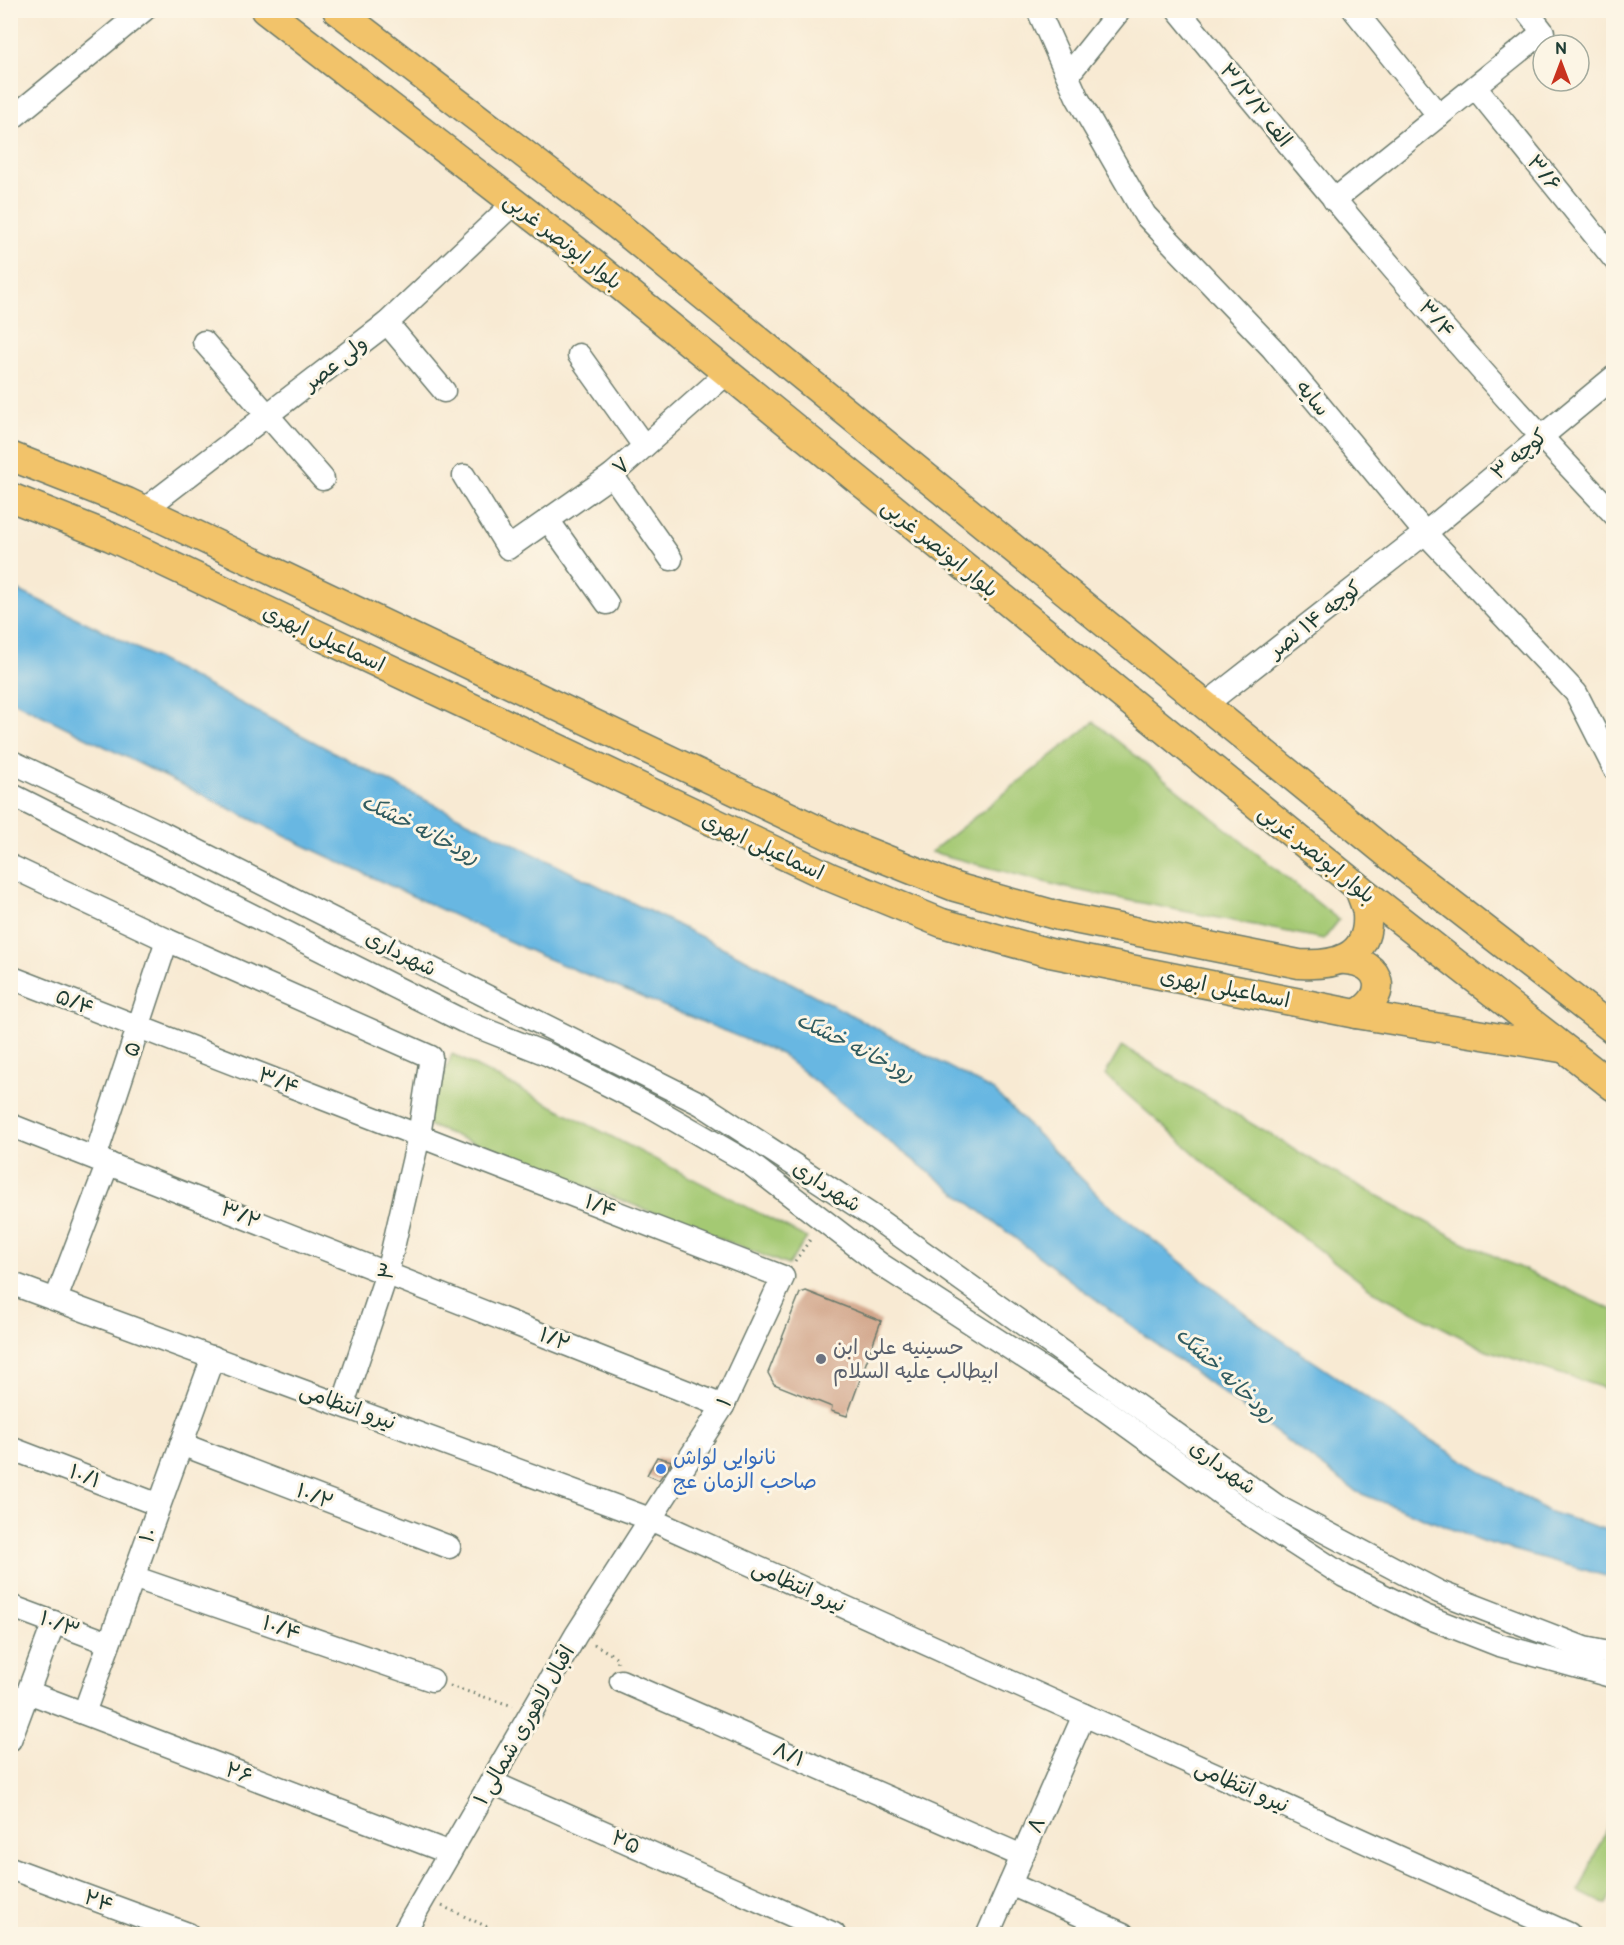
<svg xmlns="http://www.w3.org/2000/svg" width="1624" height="1945" viewBox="0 0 1624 1945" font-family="'Balsamiq Sans','Playpen Sans Arabic',sans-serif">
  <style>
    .green { fill: #a4c973; stroke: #628354; stroke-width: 1.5 }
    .water { fill: #67b7e2; stroke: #437a8b; stroke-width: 1.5 }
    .building { fill: #d2a68b }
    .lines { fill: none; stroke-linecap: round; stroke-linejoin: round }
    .minor-casing { stroke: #6b7a6c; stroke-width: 25 }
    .major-casing { stroke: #6b7a6c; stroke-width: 31 }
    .path { stroke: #6b7a6c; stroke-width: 3; stroke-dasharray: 1.5 4.5; stroke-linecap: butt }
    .minor { stroke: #fff; stroke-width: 22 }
    .major { stroke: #f2c36a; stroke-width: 28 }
    .worship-dot { fill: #6b7280; stroke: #fcf5e5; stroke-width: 2 }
    .shop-dot { fill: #3f7fe0; stroke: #fcf5e5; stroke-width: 2 }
    .labels { text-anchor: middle; stroke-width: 6; stroke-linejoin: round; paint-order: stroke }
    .street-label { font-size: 21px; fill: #1f3d34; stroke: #fcf5e5 }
    .worship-label { font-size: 21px; fill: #5b616d; stroke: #fcf5e5; text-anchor: start }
    .shop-label { font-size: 21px; fill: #366cbe; stroke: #fcf5e5; text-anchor: start }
    .water-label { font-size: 22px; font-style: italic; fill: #315c60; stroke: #fcf5e5 }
  </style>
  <rect width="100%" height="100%" fill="#fcf5e5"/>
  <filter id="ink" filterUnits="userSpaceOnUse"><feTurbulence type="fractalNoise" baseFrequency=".0167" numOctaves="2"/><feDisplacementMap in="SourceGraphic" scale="12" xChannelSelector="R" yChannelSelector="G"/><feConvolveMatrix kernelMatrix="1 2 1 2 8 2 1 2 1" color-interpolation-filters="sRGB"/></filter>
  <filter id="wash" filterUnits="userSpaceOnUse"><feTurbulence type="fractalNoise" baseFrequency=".008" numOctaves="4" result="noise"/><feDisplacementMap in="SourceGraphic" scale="24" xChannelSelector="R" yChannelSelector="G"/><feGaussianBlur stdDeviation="1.35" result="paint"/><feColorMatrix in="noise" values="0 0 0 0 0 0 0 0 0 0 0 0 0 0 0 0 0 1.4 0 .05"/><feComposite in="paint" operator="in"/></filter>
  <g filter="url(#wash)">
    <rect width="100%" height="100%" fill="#f8ead3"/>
    <!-- green -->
    <g class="green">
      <path d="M 1094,722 L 1339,920 L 1324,939 L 1067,888 L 931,852 Z"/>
      <path d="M 1122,1046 L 1319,1164 L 1461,1241 L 1613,1310 L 1613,1391 L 1484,1349 L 1373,1291 L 1210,1167 L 1105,1075 Z"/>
      <path d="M 452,1054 L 807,1238 L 788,1265 L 425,1124 Z"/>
      <path d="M 1613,1813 L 1613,1889 L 1606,1905 L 1579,1892 Z"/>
    </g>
    <!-- water -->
    <path class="water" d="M 11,587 L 106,632 L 413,794 L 750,961 L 994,1091 L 1104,1201 L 1264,1328 L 1424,1436 L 1547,1511 L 1613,1532 L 1613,1578 L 1482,1541 L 1357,1492 L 1079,1287 L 891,1143 L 781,1054 L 541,956 L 303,845 L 11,700 Z"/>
    <g id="blocks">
      <!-- building -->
      <g class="building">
        <path d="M 806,1291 L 881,1321 L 847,1416 L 831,1411 L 832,1407 L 774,1384 L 768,1373 L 800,1293 Z"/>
        <path d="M 657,1457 L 672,1461 L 659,1480 L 647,1475 Z"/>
      </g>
    </g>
  </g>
  <g filter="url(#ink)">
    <use href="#blocks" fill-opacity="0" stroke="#6b7a6c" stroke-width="1.5"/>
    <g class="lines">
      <defs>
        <g id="minor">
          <path d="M 1038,10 L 1077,97 L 1145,215 L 1272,348 L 1425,533 L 1576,693 L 1614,768"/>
          <path d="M 1178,10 C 1319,182 1460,354 1614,514"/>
          <path d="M 1354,10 L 1439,116"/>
          <path d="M 1068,75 L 1120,10"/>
          <path d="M 1475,87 L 1614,259"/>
          <path d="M 10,120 L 144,10"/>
          <path d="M 1334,200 L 1543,32 L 1526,10"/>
          <path d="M 387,323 L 444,391"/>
          <path d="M 204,342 L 323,479"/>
          <path d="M 579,355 L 644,446"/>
          <path d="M 612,475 L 671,559"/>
          <path d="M 464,476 L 508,548 L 612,475 L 726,374"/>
          <path d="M 144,510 L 387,323 L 514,203"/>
          <path d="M 548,520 L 607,603"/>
          <path d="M 1205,705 L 1425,533 L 1614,377"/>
          <path d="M 10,761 L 162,833 L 701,1104 L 874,1217 L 1278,1507 L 1439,1592 L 1584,1648 L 1614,1654"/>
          <path d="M 10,794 L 463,1021 L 549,1055 L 652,1107 L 749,1163 L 880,1264 L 1101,1407 L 1256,1519 L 1344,1576 L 1425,1616 L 1499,1645 L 1614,1677"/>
          <path d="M 10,866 L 167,940 L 431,1057 L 419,1136 L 387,1273 L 343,1404"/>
          <path d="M 10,977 L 783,1277 L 723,1406 L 576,1635 L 403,1934"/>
          <path d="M 10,1125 L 723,1406"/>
          <path d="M 95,1158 L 167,940"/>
          <path d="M 10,1283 L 650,1519 L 1569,1934"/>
          <path d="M 56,1299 L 108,1163"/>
          <path d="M 181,1444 L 449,1547"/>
          <path d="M 10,1448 L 159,1505"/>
          <path d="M 133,1577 L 432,1680"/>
          <path d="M 10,1606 L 109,1643"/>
          <path d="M 621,1681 L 1022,1856"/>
          <path d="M 28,1692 L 450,1853"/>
          <path d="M 84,1713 L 213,1357"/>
          <path d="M 10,1740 L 54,1622"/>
          <path d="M 491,1782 L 834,1934"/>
          <path d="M 10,1868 L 188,1934"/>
          <path d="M 1010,1884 L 1123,1934"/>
          <path d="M 988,1934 L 1084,1715"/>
        </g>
        <g id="major">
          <path d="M 265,10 L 591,262 L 1359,888 L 1614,1087"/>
          <path d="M 337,10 L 622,229 L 1389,855 L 1614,1030"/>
          <path d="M 10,456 L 127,502 L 845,843 L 955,887 L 1059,916 L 1299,964 C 1333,966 1370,959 1367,915 C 1367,907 1361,896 1359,888"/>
          <path d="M 10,497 L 111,537 L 830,877 L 942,923 L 1050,953 L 1356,1014 L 1561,1048"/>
          <path d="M 1345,960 C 1383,962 1390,997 1356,1014"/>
        </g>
      </defs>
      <!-- minor casing -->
      <use href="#minor" class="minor-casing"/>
      <!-- major casing -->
      <use href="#major" class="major-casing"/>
      <!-- path -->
      <g class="path">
        <path d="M 795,1261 L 812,1237"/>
        <path d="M 594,1644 L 616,1657 L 618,1663"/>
        <path d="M 450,1686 L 513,1706"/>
        <path d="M 442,1906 L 503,1934"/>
      </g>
      <!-- minor -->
      <use href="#minor" class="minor"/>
      <!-- major -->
      <use href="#major" class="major"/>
    </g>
  </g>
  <!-- markers -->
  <circle class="worship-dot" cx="821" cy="1359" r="6"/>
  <circle class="shop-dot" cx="661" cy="1469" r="6"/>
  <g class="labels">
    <!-- street labels -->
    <g class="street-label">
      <text transform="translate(1256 105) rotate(51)" y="7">۳/۲/۲ الف</text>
      <text transform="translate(1544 173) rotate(51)" y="7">۳/۶</text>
      <text transform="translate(563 241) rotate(38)" y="7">بلوار ابونصر غربی</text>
      <text transform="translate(1437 319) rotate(49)" y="7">۳/۴</text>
      <text transform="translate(335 363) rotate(-38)" y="7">ولی عصر</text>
      <text transform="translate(1313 398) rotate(50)" y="7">سایه</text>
      <text transform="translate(1519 454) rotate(-40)" y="7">کوچه ۳</text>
      <text transform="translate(621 466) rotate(-41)" y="7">۷</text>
      <text transform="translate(940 548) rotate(39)" y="7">بلوار ابونصر غربی</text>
      <text transform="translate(1315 619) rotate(-38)" y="7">کوچه ۱۴ نصر</text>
      <text transform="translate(324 638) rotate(25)" y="7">اسماعیلی ابهری</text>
      <text transform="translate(763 846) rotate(25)" y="7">اسماعیلی ابهری</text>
      <text transform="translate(1317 854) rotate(39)" y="7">بلوار ابونصر غربی</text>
      <text transform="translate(401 953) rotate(27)" y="7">شهرداری</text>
      <text transform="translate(1225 988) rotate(11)" y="7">اسماعیلی ابهری</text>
      <text transform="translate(75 1002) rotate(21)" y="7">۵/۴</text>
      <text transform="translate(132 1049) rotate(-71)" y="7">۵</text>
      <text transform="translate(279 1081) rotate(21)" y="7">۳/۴</text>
      <text transform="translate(827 1186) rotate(33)" y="7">شهرداری</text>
      <text transform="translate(601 1206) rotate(21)" y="7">۱/۴</text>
      <text transform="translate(241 1215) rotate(22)" y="7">۳/۲</text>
      <text transform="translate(387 1271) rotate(-74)" y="7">۳</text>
      <text transform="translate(555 1339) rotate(22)" y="7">۱/۲</text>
      <text transform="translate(724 1402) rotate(-62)" y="7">۱</text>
      <text transform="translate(348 1406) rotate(20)" y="7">نیرو انتظامی</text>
      <text transform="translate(1223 1467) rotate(36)" y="7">شهرداری</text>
      <text transform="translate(85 1476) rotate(21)" y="7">۱۰/۱</text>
      <text transform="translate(315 1496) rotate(21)" y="7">۱۰/۲</text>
      <text transform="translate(148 1535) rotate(-70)" y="7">۱۰</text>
      <text transform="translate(799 1586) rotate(24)" y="7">نیرو انتظامی</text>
      <text transform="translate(60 1624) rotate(20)" y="7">۱۰/۳</text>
      <text transform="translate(282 1628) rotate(19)" y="7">۱۰/۴</text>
      <text transform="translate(524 1725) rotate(-60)" y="7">اقبال لاهوری شمالی ۱</text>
      <text transform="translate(789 1754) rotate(24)" y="7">۸/۱</text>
      <text transform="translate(239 1773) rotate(21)" y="7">۲۶</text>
      <text transform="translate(1242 1786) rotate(24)" y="7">نیرو انتظامی</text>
      <text transform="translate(1036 1825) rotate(-66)" y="7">۸</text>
      <text transform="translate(626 1842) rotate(24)" y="7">۲۵</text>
      <text transform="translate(99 1901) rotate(21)" y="7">۲۴</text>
    </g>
    <!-- worship labels -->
    <g class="worship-label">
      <text x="833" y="1354">حسینیه علی ابن<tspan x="833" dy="24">ابیطالب علیه السلام</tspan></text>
    </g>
    <!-- shop labels -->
    <g class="shop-label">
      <text x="673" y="1464">نانوایی لواش<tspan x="673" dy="24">صاحب الزمان عج</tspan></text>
    </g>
    <!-- water labels -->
    <g class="water-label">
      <text transform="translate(421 828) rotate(27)" y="8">رودخانه خشک</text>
      <text transform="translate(856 1046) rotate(27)" y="8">رودخانه خشک</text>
      <text transform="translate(1227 1374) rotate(43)" y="8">رودخانه خشک</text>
    </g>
  </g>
  <!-- margin -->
  <rect width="1624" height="1945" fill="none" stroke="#fcf5e5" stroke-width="36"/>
  <!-- north arrow -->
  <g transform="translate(1561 63)"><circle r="28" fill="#fcf5e5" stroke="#a4ab9e" stroke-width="1.5"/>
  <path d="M0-4.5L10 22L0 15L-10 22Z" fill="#c8321e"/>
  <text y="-9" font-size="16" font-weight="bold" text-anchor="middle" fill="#1f3d34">N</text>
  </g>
</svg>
